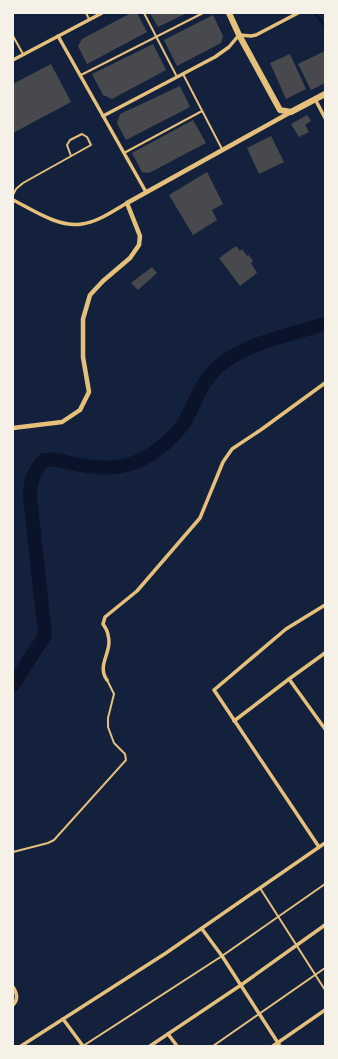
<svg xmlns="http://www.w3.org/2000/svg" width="338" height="1059" viewBox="0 0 338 1059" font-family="Georgia,serif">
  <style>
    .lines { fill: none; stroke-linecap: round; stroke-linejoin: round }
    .stream { stroke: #0b132b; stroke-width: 2.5 }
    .river { stroke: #0b132b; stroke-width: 14 }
    .building { fill: #48494c }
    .service { stroke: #e5c07b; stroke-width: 2 }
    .minor { stroke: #e5c07b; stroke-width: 3.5 }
    .tertiary { stroke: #e5c07b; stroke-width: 4.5 }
    .trunk { stroke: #e5c07b; stroke-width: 6 }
  </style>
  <rect width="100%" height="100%" fill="#14213d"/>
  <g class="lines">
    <!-- stream -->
    <path class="stream" d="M 315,13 L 325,26"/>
    <!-- river -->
    <path class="river" d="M 13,685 L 45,635 L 30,497 C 30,480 33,473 44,460 C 55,458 60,461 70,463 C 89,467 108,470 127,465 C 148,460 176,438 186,419 C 196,401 202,380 219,366 C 245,343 292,334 325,324"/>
  </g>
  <!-- building -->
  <g class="building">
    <path d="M 131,13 L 137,13 L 147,32 L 87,64 L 78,46 L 82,39 Z"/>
    <path d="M 150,13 L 187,13 L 158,27 Z"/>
    <path d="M 213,15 L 223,36 L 221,43 L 177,66 L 164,40 Z"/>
    <path d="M 153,44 L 166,70 L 112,99 L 103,95 L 92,74 Z"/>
    <path d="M 325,51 L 325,83 L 311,90 L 298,64 Z"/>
    <path d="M 290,54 L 306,89 L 286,99 L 270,63 Z"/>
    <path d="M 51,64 L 71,102 L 13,133 L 13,84 Z"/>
    <path d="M 180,86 L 190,107 L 126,140 L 117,123 L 120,114 Z"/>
    <path d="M 307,115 L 311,121 L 305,125 L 309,132 L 299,137 L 291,124 Z"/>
    <path d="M 193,120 L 206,143 L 149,173 L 142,172 L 132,153 Z"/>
    <path d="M 271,136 L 284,162 L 259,174 L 247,148 Z"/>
    <path d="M 207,172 L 223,204 L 212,210 L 217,220 L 193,235 L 169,195 Z"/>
    <path d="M 236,246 L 240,251 L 242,249 L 247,256 L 249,255 L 253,261 L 251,263 L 257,273 L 240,286 L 219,258 Z"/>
    <path d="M 152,267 L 157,273 L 138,290 L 131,283 Z"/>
  </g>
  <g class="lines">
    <!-- service -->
    <g class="service">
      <path d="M 86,13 L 89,19"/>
      <path d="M 144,13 L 177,77"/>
      <path d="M 13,36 L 23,54"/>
      <path d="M 183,74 L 222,149"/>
      <path d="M 81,75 L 203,13"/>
      <path d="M 124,153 L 202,111"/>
      <path d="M 13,195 L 16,189 L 23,183 L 91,145 L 87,137 L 82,134 L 70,140 L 67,145 L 71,156"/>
      <path d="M 13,852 L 48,843 L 54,840 L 126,760 L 125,754 L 114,743 L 108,727 L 108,718 L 114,694 L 107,680"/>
      <path d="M 260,888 L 325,990"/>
      <path d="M 83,1046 L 222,956 L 325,884"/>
      <path d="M 213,1046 L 325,968"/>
    </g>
    <!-- minor -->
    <g class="minor">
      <path d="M 58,36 L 146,192"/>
      <path d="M 13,60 L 102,13"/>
      <path d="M 315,99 L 325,118"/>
      <path d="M 103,116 L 215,57 L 229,47 L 239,35 L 251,36 L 256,35 L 298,13"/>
      <path d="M 13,200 C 33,210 59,228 82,224 C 98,222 113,211 127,203"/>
      <path d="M 289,679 L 325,729"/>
      <path d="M 107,680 C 96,665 113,652 108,635 C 108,631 105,627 103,624 L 105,617 L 137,591 L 200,518 L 223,462 L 232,449 L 262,429 L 325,383"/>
      <path d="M 234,721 L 289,679 L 325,653"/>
      <path d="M 319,847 L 214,690 L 286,629 L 325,605"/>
      <path d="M 202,929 L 222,956 L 280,1046"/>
      <path d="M 13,987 C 17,993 19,999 13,1005"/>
      <path d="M 63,1019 L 83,1046"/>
      <path d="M 168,1034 L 177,1046"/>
      <path d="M 21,1046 L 166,953 L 325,843"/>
      <path d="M 150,1046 L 241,985 L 325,925"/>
      <path d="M 273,1046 L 325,1010"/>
    </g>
    <!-- tertiary -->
    <path class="tertiary" d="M 13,428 L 62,422 L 80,410 L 89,392 L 83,357 L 83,319 L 90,295 L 103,281 L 130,258 L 139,245 L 140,236 L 127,203 L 291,112"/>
    <!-- trunk -->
    <path class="trunk" d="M 229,13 L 239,35 L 280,110 L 291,112 L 325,94"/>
  </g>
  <!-- border -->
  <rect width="338" height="1059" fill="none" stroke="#f6f1e7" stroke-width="28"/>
</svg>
